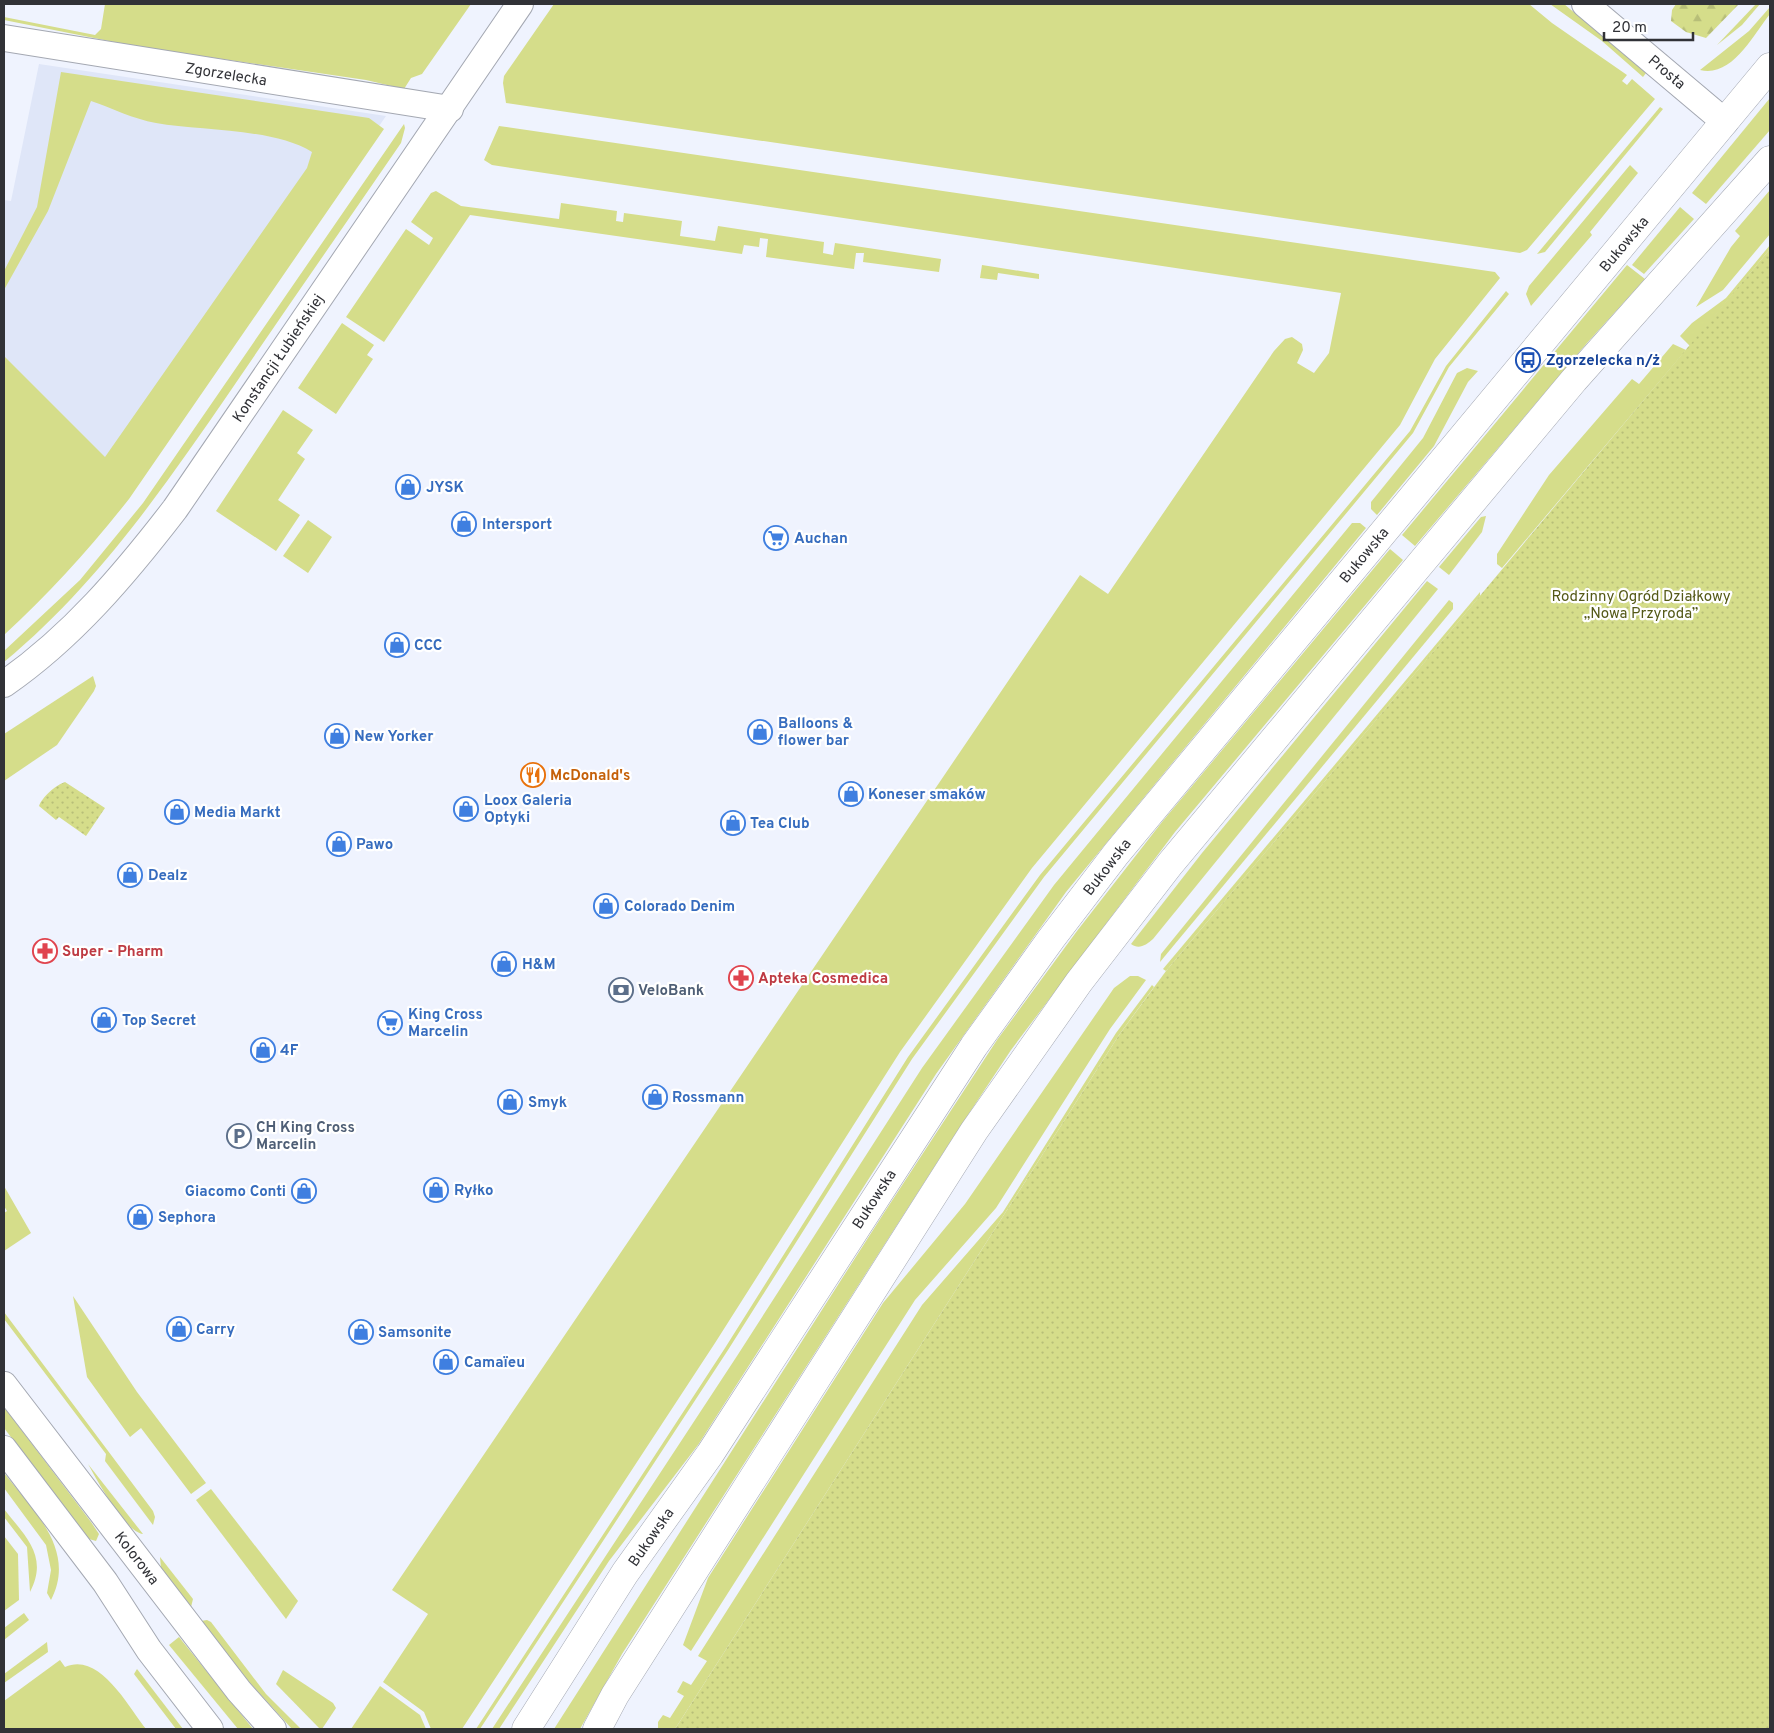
<svg xmlns="http://www.w3.org/2000/svg" width="1774" height="1733" viewBox="0 0 1774 1733" font-family="Overpass,sans-serif">
  <style>
    .built { fill: #dfe6f8 }
    .grass { fill: #d5dd8a }
    .forest { fill: url(#forest-firs) }
    .garden { fill: url(#garden-dots) }
    .lines { fill: none; stroke-linecap: round; stroke-linejoin: round }
    .street-casing { stroke: #a4a8b2; stroke-width: 28 }
    .secondary-casing { stroke: #a4a8b2; stroke-width: 29 }
    .street { stroke: #fff; stroke-width: 26 }
    .secondary { stroke: #fff; stroke-width: 28 }
    .labels { text-anchor: middle; stroke-width: 4.5; stroke-linejoin: round; paint-order: stroke }
    .street-label { font-size: 15px; fill: #313237; stroke: #fff }
    .transit-label { font-size: 15px; font-weight: bold; fill: #164399; stroke: #fff; text-anchor: start }
    .shop-label { font-size: 15px; font-weight: bold; fill: #366cbe; stroke: #fff; text-anchor: start }
    .park-label { font-size: 15px; fill: #545917; stroke: #fff }
    .food-label { font-size: 15px; font-weight: bold; fill: #c56008; stroke: #fff; text-anchor: start }
    .health-label { font-size: 15px; font-weight: bold; fill: #be3a42; stroke: #fff; text-anchor: start }
    .service-label { font-size: 15px; font-weight: bold; fill: #4e5e75; stroke: #fff; text-anchor: start }
  </style>
  <defs>
    <pattern id="forest-firs" width="22" height="20" patternUnits="userSpaceOnUse" patternTransform="scale(1.25)"><rect width="22" height="20" fill="#d5dd8a"/><path d="M5 1l3.5 6h-7zM16 11l3.5 6h-7z" fill="#b7be78"/></pattern>
    <pattern id="garden-dots" width="8" height="8" patternUnits="userSpaceOnUse" patternTransform="scale(1.25)"><rect width="8" height="8" fill="#d5dd8a"/><path d="M2 2h.1M6 6h.1" fill="none" stroke="#b7be78" stroke-width="1.8" stroke-linecap="round"/></pattern>
  </defs>
  <rect width="100%" height="100%" fill="#eff3fe"/>
  <!-- built -->
  <path class="built" d="M 39,64 L 386,116 L 133,482 L 4,627 L 4,200 L 11,201 Z"/>
  <!-- grass -->
  <g class="grass">
    <path d="M 105,4 L 471,4 L 422,74 L 411,78 L 404,89 L 366,80 L 134,46 L 4,20 L 4,17 L 95,35 L 101,29 Z"/>
    <path d="M 554,4 L 1529,4 L 1552,23 L 1627,75 L 1622,81 L 1627,85 L 1632,79 L 1655,99 L 1527,250 L 1520,253 L 506,103 L 503,83 L 504,76 Z"/>
    <path d="M 1550,4 L 1564,4 L 1646,73 L 1643,77 L 1602,41 Z"/>
    <path d="M 1756,4 L 1760,4 L 1742,25 L 1717,45 Z"/>
    <path d="M 1770,7 L 1770,14 C 1753,35 1732,78 1700,70 L 1749,31 Z"/>
    <path d="M 61,72 L 369,118 L 384,129 L 129,499 C 91,547 50,593 4,635 L 4,356 L 105,457 L 307,168 L 312,152 C 274,128 200,131 156,123 C 133,119 112,108 91,101 L 48,211 L 4,290 L 4,271 L 37,207 Z"/>
    <path d="M 1770,98 L 1770,130 L 1706,204 L 1692,193 Z"/>
    <path d="M 1660,107 L 1663,109 L 1545,252 L 1537,254 Z"/>
    <path d="M 404,124 L 405,128 L 401,143 C 344,226 286,309 229,393 C 162,490 96,586 4,662 L 4,651 L 80,580 L 143,503 Z"/>
    <path d="M 499,126 L 1495,272 L 1500,278 L 1435,359 L 1400,425 L 1032,868 L 900,1052 L 715,1343 L 462,1729 L 431,1729 L 424,1712 L 383,1682 L 428,1614 L 392,1590 L 1080,575 L 1108,594 L 1274,351 L 1285,339 L 1292,337 L 1302,344 L 1303,350 L 1297,363 L 1314,373 L 1329,353 L 1341,293 L 492,165 L 484,160 Z"/>
    <path d="M 1630,165 L 1638,173 L 1590,232 L 1592,235 L 1531,306 L 1526,294 L 1529,286 Z"/>
    <path d="M 1770,190 L 1770,234 L 1723,290 L 1696,307 L 1731,247 L 1740,236 L 1735,231 Z"/>
    <path d="M 436,191 L 461,206 L 559,219 L 561,203 L 617,211 L 616,221 L 623,222 L 624,213 L 682,221 L 680,236 L 715,241 L 718,226 L 824,242 L 823,253 L 833,255 L 835,243 L 941,259 L 939,272 L 863,262 L 864,253 L 856,253 L 854,269 L 766,257 L 768,239 L 760,238 L 759,247 L 744,245 L 742,254 L 470,215 L 384,342 L 346,317 L 406,229 L 429,245 L 433,238 L 411,222 L 431,193 Z"/>
    <path d="M 1680,207 L 1694,219 L 1644,274 L 1632,265 Z"/>
    <path d="M 1770,245 L 1770,249 L 1690,346 L 1680,336 L 1692,323 L 1726,298 Z"/>
    <path d="M 982,265 L 1039,274 L 1039,279 L 998,273 L 997,280 L 980,278 Z"/>
    <path d="M 1627,265 L 1645,279 L 1587,343 L 1415,546 L 1402,535 Z"/>
    <path d="M 1506,291 L 1509,294 L 1449,367 L 1413,433 L 1044,877 L 912,1059 L 728,1350 L 480,1729 L 476,1729 L 725,1348 L 908,1057 L 1040,875 L 1410,431 L 1446,366 Z"/>
    <path d="M 342,323 L 374,345 L 367,355 L 373,359 L 336,414 L 298,388 Z"/>
    <path d="M 1673,344 L 1686,350 L 1502,568 L 1497,564 L 1497,554 L 1549,475 L 1632,379 L 1639,384 Z"/>
    <path d="M 1467,368 L 1478,371 L 1468,382 L 1434,446 L 1377,515 L 1371,509 L 1371,502 L 1423,438 L 1457,373 Z"/>
    <path d="M 283,410 L 313,430 L 297,453 L 305,459 L 278,500 L 300,515 L 276,551 L 216,511 Z"/>
    <path d="M 1486,516 L 1482,532 L 1449,575 L 1439,567 L 1481,517 Z"/>
    <path d="M 308,520 L 332,537 L 308,573 L 283,556 Z"/>
    <path d="M 1352,523 L 1360,523 L 1366,528 L 1066,892 L 936,1074 L 698,1445 L 609,1561 L 499,1729 L 492,1729 L 737,1356 L 922,1068 L 1054,885 Z"/>
    <path d="M 1390,549 L 1403,560 L 1175,832 L 1011,1050 L 954,1136 L 622,1654 L 580,1729 L 554,1729 L 882,1216 L 997,1040 L 1077,931 L 1162,822 Z"/>
    <path d="M 1427,581 L 1438,589 L 1153,939 C 1146,945 1139,950 1131,944 L 1202,853 Z"/>
    <path d="M 1480,592 L 1480,596 L 1166,971 L 1163,969 Z"/>
    <path d="M 1449,600 L 1453,603 L 1453,609 L 1160,962 L 1161,954 Z"/>
    <path d="M 93,676 L 96,686 L 94,691 L 57,745 L 4,781 L 4,734 Z"/>
    <path d="M 1130,976 L 1138,976 L 1146,980 L 1110,1029 L 996,1208 L 915,1300 L 691,1651 L 683,1645 L 708,1578 L 883,1303 L 965,1204 L 1114,988 Z"/>
    <path d="M 1152,985 L 1154,987 L 1119,1035 L 675,1729 L 658,1729 L 658,1722 L 663,1715 L 670,1718 L 684,1696 L 677,1692 L 683,1681 L 691,1685 L 707,1661 L 698,1656 L 922,1305 L 1003,1212 L 1116,1033 Z"/>
    <path d="M 4,1186 L 31,1233 L 4,1251 L 4,1213 L 7,1211 L 4,1206 Z"/>
    <path d="M 73,1296 L 137,1392 L 206,1483 L 191,1494 L 141,1428 L 130,1437 L 87,1377 Z"/>
    <path d="M 4,1312 L 153,1511 L 155,1517 L 153,1525 L 105,1461 L 106,1454 L 4,1319 Z"/>
    <path d="M 4,1407 L 91,1522 L 99,1534 L 96,1541 L 89,1539 L 4,1428 Z"/>
    <path d="M 88,1464 L 143,1534 C 125,1532 97,1480 88,1464 Z"/>
    <path d="M 4,1473 C 33,1510 77,1550 51,1600 L 47,1593 L 51,1570 L 46,1545 L 4,1488 Z"/>
    <path d="M 211,1489 L 298,1601 L 286,1619 L 196,1500 Z"/>
    <path d="M 4,1509 C 25,1536 49,1556 30,1592 L 27,1547 L 4,1517 Z"/>
    <path d="M 4,1536 L 18,1554 L 19,1600 L 4,1611 Z"/>
    <path d="M 160,1557 L 193,1599 L 191,1607 L 161,1568 Z"/>
    <path d="M 24,1613 L 29,1620 L 4,1640 L 4,1628 Z"/>
    <path d="M 207,1620 L 211,1622 L 266,1694 L 301,1729 L 292,1729 L 242,1674 L 201,1621 Z"/>
    <path d="M 179,1637 L 253,1729 L 238,1729 L 169,1645 Z"/>
    <path d="M 47,1642 L 48,1652 L 4,1683 L 4,1674 Z"/>
    <path d="M 60,1660 L 65,1667 C 99,1651 128,1706 146,1729 L 4,1729 L 4,1701 Z"/>
    <path d="M 137,1669 L 183,1729 L 176,1729 L 134,1674 Z"/>
    <path d="M 283,1670 L 333,1703 L 336,1708 L 322,1729 L 320,1729 L 276,1684 Z"/>
    <path d="M 380,1686 L 420,1715 L 426,1729 L 351,1729 Z"/>
  </g>
  <!-- forest -->
  <path class="forest" d="M 1676,4 L 1739,4 L 1706,38 L 1686,32 L 1671,21 L 1672,10 Z"/>
  <!-- garden -->
  <g class="garden">
    <path d="M 1770,249 L 1770,1729 L 675,1729 L 1119,1035 L 1166,971 Z"/>
    <path d="M 65,782 L 105,808 L 86,836 L 59,817 L 56,820 L 39,806 C 42,797 56,785 65,782 Z"/>
  </g>
  <g class="lines">
    <defs>
      <g id="street">
        <path d="M 1585,4 L 1725,122"/>
        <path d="M 4,38 L 450,109"/>
        <path d="M 4,684 C 72,637 125,574 175,509 L 520,4"/>
        <path d="M 4,1385 L 239,1691 L 273,1729"/>
        <path d="M 4,1449 L 105,1582 L 149,1650 L 210,1729"/>
      </g>
      <g id="secondary">
        <path d="M 526,1729 L 625,1573 L 710,1454 L 974,1046 L 1051,939 L 1116,854 L 1770,67"/>
        <path d="M 597,1729 L 615,1695 L 974,1131 L 1079,982 L 1170,864 L 1421,563 L 1574,380 L 1770,160"/>
      </g>
    </defs>
    <!-- street casing -->
    <use href="#street" class="street-casing"/>
    <!-- secondary casing -->
    <use href="#secondary" class="secondary-casing"/>
    <!-- street -->
    <use href="#street" class="street"/>
    <!-- secondary -->
    <use href="#secondary" class="secondary"/>
  </g>
  <!-- icons -->
  <defs>
    <symbol id="bus-ring" viewBox="-11 -11 22 22"><circle r="9.5" fill="#fff" stroke="#1a4fb4" stroke-width="1.5"/><path d="M-5-6H5V4H4V6H2V4H-2V6H-4V4H-5ZM-3.5-4V0h7V-4ZM-3.5 1.2v1.5H-2V1.2ZM2 1.2v1.5H3.5V1.2Z" fill="#1a4fb4"/></symbol>
    <symbol id="shop-ring" viewBox="-11 -11 22 22"><circle r="9.5" fill="#fff" stroke="#3f7fe0" stroke-width="1.5"/><path d="M-5-2.5h2.3a2.7 3.5 0 0 1 5.4 0H5L5.5 6h-11ZM-1.5-2.5h3a1.5 2.3 0 0 0-3 0Z" fill="#3f7fe0"/></symbol>
    <symbol id="supermarket-ring" viewBox="-11 -11 22 22"><circle r="9.5" fill="#fff" stroke="#3f7fe0" stroke-width="1.5"/><path d="M-6-5.5h2.5l.6 2H6L4.5 2H-2.5L-4.4-4H-6ZM-1.5 3.2a1.3 1.3 0 1 0 .1 0ZM3 3.2a1.3 1.3 0 1 0 .1 0Z" fill="#3f7fe0"/></symbol>
    <symbol id="restaurant-ring" viewBox="-11 -11 22 22"><circle r="9.5" fill="#fff" stroke="#e8710a" stroke-width="1.5"/><path d="M-5-6h1v4h1v-4h1v4h1v-4h1v5L-1.5 .5V6h-2V.5L-5-1ZM5-6V6H3V1.5H1.5Q1.5-4 5-6Z" fill="#e8710a"/></symbol>
    <symbol id="pharmacy-ring" viewBox="-11 -11 22 22"><circle r="9.5" fill="#fff" stroke="#e0444e" stroke-width="1.5"/><path d="M-2-6h4v4h4v4h-4v4h-4v-4h-4v-4h4Z" fill="#e0444e"/></symbol>
    <symbol id="bank-ring" viewBox="-11 -11 22 22"><circle r="9.5" fill="#fff" stroke="#5c6f8a" stroke-width="1.5"/><path d="M-6-4H6V4H-6ZM0-2.3a2.3 2.3 0 1 0 0 4.6a2.3 2.3 0 1 0 0-4.6Z" fill="#5c6f8a"/></symbol>
    <symbol id="parking-ring" viewBox="-11 -11 22 22"><circle r="9.5" fill="#fff" stroke="#5c6f8a" stroke-width="1.5"/><path d="M-3.5-5.5H1a3.5 3.5 0 0 1 0 7H-1V5.5H-3.5ZM-1-3.4V-.6H.8a1.4 1.4 0 0 0 0-2.8Z" fill="#5c6f8a"/></symbol>
  </defs>
  <g fill-rule="evenodd">
    <use href="#bus-ring" x="1514" y="346" width="28" height="28"/>
    <use href="#shop-ring" x="394" y="473" width="28" height="28"/>
    <use href="#shop-ring" x="450" y="510" width="28" height="28"/>
    <use href="#supermarket-ring" x="762" y="524" width="28" height="28"/>
    <use href="#shop-ring" x="383" y="631" width="28" height="28"/>
    <use href="#shop-ring" x="746" y="718" width="28" height="28"/>
    <use href="#shop-ring" x="323" y="722" width="28" height="28"/>
    <use href="#restaurant-ring" x="519" y="761" width="28" height="28"/>
    <use href="#shop-ring" x="837" y="780" width="28" height="28"/>
    <use href="#shop-ring" x="452" y="795" width="28" height="28"/>
    <use href="#shop-ring" x="163" y="798" width="28" height="28"/>
    <use href="#shop-ring" x="719" y="809" width="28" height="28"/>
    <use href="#shop-ring" x="325" y="830" width="28" height="28"/>
    <use href="#shop-ring" x="116" y="861" width="28" height="28"/>
    <use href="#shop-ring" x="592" y="892" width="28" height="28"/>
    <use href="#pharmacy-ring" x="31" y="937" width="28" height="28"/>
    <use href="#shop-ring" x="490" y="950" width="28" height="28"/>
    <use href="#pharmacy-ring" x="727" y="964" width="28" height="28"/>
    <use href="#bank-ring" x="607" y="976" width="28" height="28"/>
    <use href="#shop-ring" x="90" y="1006" width="28" height="28"/>
    <use href="#supermarket-ring" x="376" y="1009" width="28" height="28"/>
    <use href="#shop-ring" x="249" y="1036" width="28" height="28"/>
    <use href="#shop-ring" x="641" y="1083" width="28" height="28"/>
    <use href="#shop-ring" x="496" y="1088" width="28" height="28"/>
    <use href="#parking-ring" x="225" y="1122" width="28" height="28"/>
    <use href="#shop-ring" x="422" y="1176" width="28" height="28"/>
    <use href="#shop-ring" x="290" y="1177" width="28" height="28"/>
    <use href="#shop-ring" x="126" y="1203" width="28" height="28"/>
    <use href="#shop-ring" x="165" y="1315" width="28" height="28"/>
    <use href="#shop-ring" x="347" y="1318" width="28" height="28"/>
    <use href="#shop-ring" x="432" y="1348" width="28" height="28"/>
  </g>
  <g class="labels">
    <!-- street labels -->
    <g class="street-label">
      <text transform="translate(1667 72) rotate(40)" y="5">Prosta</text>
      <text transform="translate(226 74) rotate(9)" y="5">Zgorzelecka</text>
      <text transform="translate(1624 244) rotate(-50)" y="5">Bukowska</text>
      <text transform="translate(278 358) rotate(-56)" y="5">Konstancji Łubieńskiej</text>
      <text transform="translate(1364 555) rotate(-50)" y="5">Bukowska</text>
      <text transform="translate(1107 867) rotate(-52)" y="5">Bukowska</text>
      <text transform="translate(874 1199) rotate(-57)" y="5">Bukowska</text>
      <text transform="translate(651 1537) rotate(-55)" y="5">Bukowska</text>
      <text transform="translate(137 1558) rotate(52)" y="5">Kolorowa</text>
    </g>
    <!-- transit labels -->
    <g class="transit-label">
      <text x="1546" y="365">Zgorzelecka n/ż</text>
    </g>
    <!-- shop labels -->
    <g class="shop-label">
      <text x="426" y="492">JYSK</text>
      <text x="482" y="529">Intersport</text>
      <text x="794" y="543">Auchan</text>
      <text x="414" y="650">CCC</text>
      <text x="778" y="728">Balloons &amp;<tspan x="778" dy="17">flower bar</tspan></text>
      <text x="354" y="741">New Yorker</text>
      <text x="868" y="799">Koneser smaków</text>
      <text x="484" y="805">Loox Galeria<tspan x="484" dy="17">Optyki</tspan></text>
      <text x="194" y="817">Media Markt</text>
      <text x="750" y="828">Tea Club</text>
      <text x="356" y="849">Pawo</text>
      <text x="148" y="880">Dealz</text>
      <text x="624" y="911">Colorado Denim</text>
      <text x="522" y="969">H&amp;M</text>
      <text x="408" y="1019">King Cross<tspan x="408" dy="17">Marcelin</tspan></text>
      <text x="122" y="1025">Top Secret</text>
      <text x="280" y="1055">4F</text>
      <text x="672" y="1102">Rossmann</text>
      <text x="528" y="1107">Smyk</text>
      <text x="454" y="1195">Ryłko</text>
      <text x="286" y="1196" text-anchor="end">Giacomo Conti</text>
      <text x="158" y="1222">Sephora</text>
      <text x="196" y="1334">Carry</text>
      <text x="378" y="1337">Samsonite</text>
      <text x="464" y="1367">Camaïeu</text>
    </g>
    <!-- park labels -->
    <g class="park-label">
      <text x="1641" y="601">Rodzinny Ogród Działkowy<tspan x="1641" dy="17">„Nowa Przyroda”</tspan></text>
    </g>
    <!-- food labels -->
    <g class="food-label">
      <text x="550" y="780">McDonald's</text>
    </g>
    <!-- health labels -->
    <g class="health-label">
      <text x="62" y="956">Super - Pharm</text>
      <text x="758" y="983">Apteka Cosmedica</text>
    </g>
    <!-- service labels -->
    <g class="service-label">
      <text x="638" y="995">VeloBank</text>
      <text x="256" y="1132">CH King Cross<tspan x="256" dy="17">Marcelin</tspan></text>
    </g>
  </g>
  <!-- border -->
  <rect width="1774" height="1733" fill="none" stroke="#313237" stroke-width="10"/>
  <!-- scale -->
  <path d="M1604 32v8h89v-8" fill="none" stroke="#313237" stroke-width="2.5"/>
  <text x="1612" y="32" font-size="15" fill="#313237" stroke="#ffffff" stroke-width="4" paint-order="stroke">20 m</text>
</svg>
